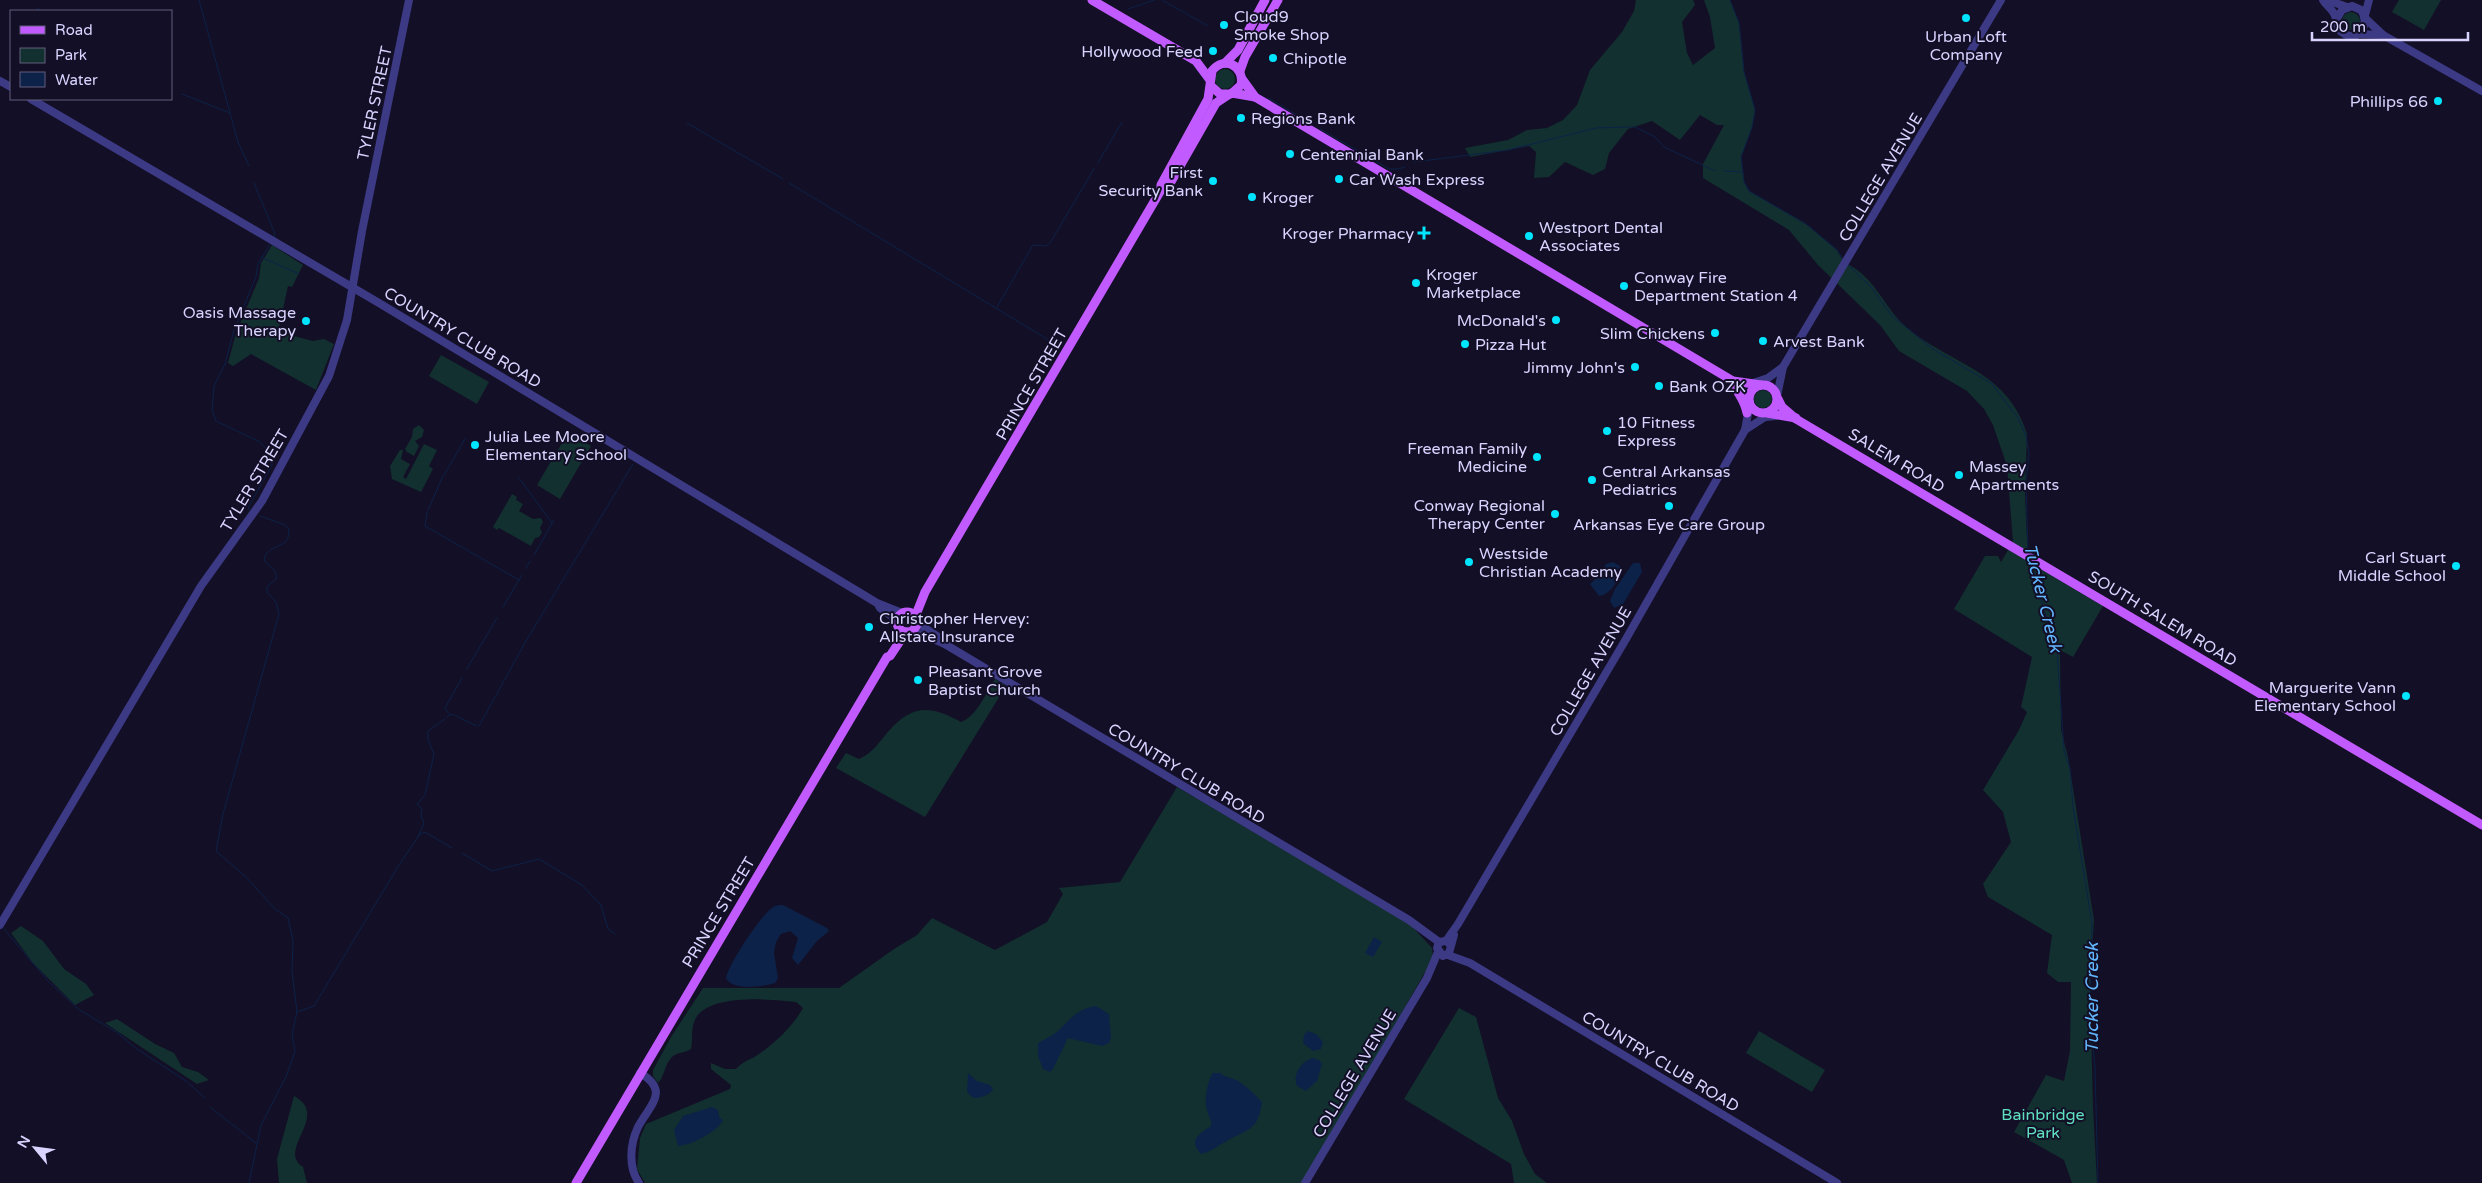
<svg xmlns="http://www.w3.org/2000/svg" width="2482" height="1183" viewBox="0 0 2482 1183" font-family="'Varela Round',sans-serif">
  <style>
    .green { fill: #12302f }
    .water { fill: #0c2248 }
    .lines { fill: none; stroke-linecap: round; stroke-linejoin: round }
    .stream { stroke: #0c2248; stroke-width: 1 }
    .minor { stroke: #3d3a85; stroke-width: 8 }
    .major { stroke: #c25bff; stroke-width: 9 }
    .poi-dot { fill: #00e5ff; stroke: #130f26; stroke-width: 2 }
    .labels { text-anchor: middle; stroke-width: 4; stroke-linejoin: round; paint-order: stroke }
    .poi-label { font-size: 16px; fill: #d9d4ff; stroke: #130f26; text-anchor: start }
    .street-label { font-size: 16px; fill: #d9d4ff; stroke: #130f26 }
    .park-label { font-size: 16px; fill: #5fe0c0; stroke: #130f26 }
    .water-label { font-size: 18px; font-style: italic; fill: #62b6ff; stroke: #130f26 }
  </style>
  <rect width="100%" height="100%" fill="#130f26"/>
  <!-- green -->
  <g class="green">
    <path d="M 1636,0 L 1693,0 L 1695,5 L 1682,22 L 1687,53 L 1693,65 L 1715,48 L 1710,17 L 1704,0 L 1730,0 L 1739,23 L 1744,72 L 1755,110 L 1752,127 L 1741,157 L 1744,182 L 1749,191 L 1806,224 L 1837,250 C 1842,263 1852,265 1861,273 C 1879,288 1888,311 1905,326 C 1950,365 2007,369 2027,434 L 2025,495 L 2028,562 L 2103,606 L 2073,657 L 2060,650 L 2061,730 L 2068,757 L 2094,920 L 2090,983 L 2093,1107 L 2097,1183 L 2072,1183 L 2064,1160 L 2014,1132 L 2046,1075 L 2064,1081 L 2070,1051 L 2071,982 L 2058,982 L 2047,973 L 2052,935 L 1988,897 L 1983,884 L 2011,842 L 2003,812 L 1983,790 L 2019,730 L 2027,712 L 2021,707 L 2032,657 L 1954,609 L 1985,556 L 1998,556 L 2001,562 L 2013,542 L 2007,466 L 1993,425 L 1984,409 L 1967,391 L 1899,351 L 1880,325 L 1818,265 L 1789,230 L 1703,178 L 1703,164 L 1724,125 L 1717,125 L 1700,115 L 1680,140 L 1652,121 L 1628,129 L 1609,153 L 1605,169 L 1593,175 L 1565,162 L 1549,177 L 1534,178 L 1536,152 L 1529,146 L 1470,157 L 1465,148 L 1508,140 L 1527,130 L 1547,128 L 1563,120 L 1577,105 L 1590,70 L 1622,32 L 1634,11 Z"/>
    <path d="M 2399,0 L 2441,0 L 2424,30 L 2392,12 Z"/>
    <circle cx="2351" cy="21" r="9"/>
    <circle cx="1225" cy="79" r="10"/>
    <path d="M 272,245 L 303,265 L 292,287 L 288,286 L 278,332 L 313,341 L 324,339 L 334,344 L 316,390 L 251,354 L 233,366 L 228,363 L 236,333 L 259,278 L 261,263 Z"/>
    <path d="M 441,355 L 489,382 L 477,404 L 429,376 Z"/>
    <circle cx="1763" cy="399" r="9"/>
    <path d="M 419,425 L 424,430 L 422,437 L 415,441 L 419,446 L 414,456 L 407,452 L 405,449 L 412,437 L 413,429 Z"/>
    <path d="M 568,433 L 591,446 L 560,499 L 537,485 Z"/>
    <path d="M 424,444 L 437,450 L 429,466 L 433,469 L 421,492 L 392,479 L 390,466 L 400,450 L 403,450 L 401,459 L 410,464 L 403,477 L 406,479 Z"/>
    <path d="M 512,494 L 517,497 L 516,500 L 523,504 L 519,511 L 533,519 L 541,518 L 543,522 L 540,528 L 542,533 L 539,537 L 535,538 L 531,546 L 499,528 L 497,530 L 493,527 Z"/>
    <path d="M 995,679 L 1006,686 L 925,817 L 836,768 L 846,753 L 859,759 C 871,754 879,743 887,733 C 912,704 930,705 961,722 C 977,716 986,693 995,679 Z"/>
    <path d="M 1177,787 L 1409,923 L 1432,948 L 1433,956 L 1428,967 L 1304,1183 L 645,1183 L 637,1169 L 640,1138 L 646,1124 L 730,1089 L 731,1085 L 711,1069 L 711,1063 L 725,1069 L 736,1069 C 746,1059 749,1061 759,1054 C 775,1043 793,1026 803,1008 L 796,1002 C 771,999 704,993 694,1022 C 691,1030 693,1040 691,1049 C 685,1053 677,1052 672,1057 C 664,1065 665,1076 658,1083 L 653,1076 L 653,1070 L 671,1037 L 703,988 L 839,988 L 894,949 L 917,935 L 932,918 L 995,950 L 1047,922 L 1063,894 L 1059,888 L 1120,882 Z"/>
    <path d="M 21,926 L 43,941 L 64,969 L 86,984 L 94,995 L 75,1005 L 33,963 L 11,933 Z"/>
    <path d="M 1459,1008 L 1476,1017 L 1498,1098 L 1512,1121 L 1524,1154 L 1535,1174 L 1547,1183 L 1514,1183 L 1511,1164 L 1404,1099 Z"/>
    <path d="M 117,1019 L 155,1044 L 174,1053 L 182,1067 L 198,1072 L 209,1080 L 197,1084 L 105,1023 Z"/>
    <path d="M 1759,1031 L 1825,1070 L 1812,1092 L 1746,1053 Z"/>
    <path d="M 294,1096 C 331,1116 276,1149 303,1167 L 307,1183 L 279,1183 L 277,1159 Z"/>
  </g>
  <!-- water -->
  <g class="water">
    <path d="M 1613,562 L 1620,566 C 1622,577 1611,595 1599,596 L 1590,584 L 1598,577 L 1606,564 Z"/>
    <path d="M 1633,563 L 1640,563 L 1642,572 L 1623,604 L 1614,608 L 1610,601 L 1615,589 Z"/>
    <path d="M 783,905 L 827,928 L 829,931 L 817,941 L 798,965 L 792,958 L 798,938 L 790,931 L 781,934 L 776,942 L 774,953 L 778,978 L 775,983 C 763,987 732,991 726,978 C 728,965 761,915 772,908 C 775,905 779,905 783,905 Z"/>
    <path d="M 1374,937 L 1382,942 L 1373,957 L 1365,953 Z"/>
    <path d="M 1096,1006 L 1109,1014 L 1111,1037 L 1109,1043 L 1102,1046 L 1068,1038 L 1053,1069 L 1050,1072 L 1043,1069 L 1038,1056 L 1038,1043 C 1045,1039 1054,1035 1059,1030 C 1072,1017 1078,1009 1096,1006 Z"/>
    <path d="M 1308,1031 L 1316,1034 L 1323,1042 L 1321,1049 L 1313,1051 L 1303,1043 L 1304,1035 Z"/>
    <path d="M 1313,1058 L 1319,1060 L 1322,1064 L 1317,1081 L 1306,1091 L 1297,1086 C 1292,1075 1301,1061 1313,1058 Z"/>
    <path d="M 968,1073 L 977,1081 L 990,1085 L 993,1089 L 990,1093 C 981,1098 973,1102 967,1091 Z"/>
    <path d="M 1213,1073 L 1220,1073 C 1225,1077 1228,1077 1234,1079 C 1244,1083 1254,1094 1262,1102 C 1258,1132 1247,1129 1225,1142 C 1216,1147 1210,1152 1201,1154 C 1188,1140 1199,1134 1211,1126 C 1212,1119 1208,1117 1207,1110 C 1204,1101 1207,1081 1213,1073 Z"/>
    <path d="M 712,1107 L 718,1110 L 719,1117 L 723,1120 C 719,1131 689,1146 678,1146 L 674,1130 L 683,1116 Z"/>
  </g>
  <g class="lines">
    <!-- stream -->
    <g class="stream">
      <path d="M 199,0 L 238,142 L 249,166"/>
      <path d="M 1162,0 L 1208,26"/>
      <path d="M 1730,0 L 1739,23 L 1744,72 L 1755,110 L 1752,127 L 1741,157 L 1744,182 L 1749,191 L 1806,224 L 1837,250 L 1843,259"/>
      <path d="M 36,8 L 42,11"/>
      <path d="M 1128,9 L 1154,0"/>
      <path d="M 182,94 L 230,113"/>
      <path d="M 1268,98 L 1312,124"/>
      <path d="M 687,123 L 783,179"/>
      <path d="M 1320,129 L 1389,169 L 1398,169 L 1405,167"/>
      <path d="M 1414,162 L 1508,150 L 1596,128 L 1625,127 L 1635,127 L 1655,137 L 1664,147 L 1715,171"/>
      <path d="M 1098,163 L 1122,122"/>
      <path d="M 1724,171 L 1743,172"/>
      <path d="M 254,183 L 275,234 L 274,237"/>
      <path d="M 789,183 L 1052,342"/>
      <path d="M 261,257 L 299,274"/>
      <path d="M 1847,264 L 1871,287 L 1892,316 L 1933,349 L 1992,384 L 2018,418 L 2026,436 L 2029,453 L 2026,482 L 2028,551"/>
      <path d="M 997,307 L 1033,245 L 1046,246 L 1050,243 L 1094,169"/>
      <path d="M 444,475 L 465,439"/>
      <path d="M 519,478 L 552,523"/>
      <path d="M 250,510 L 248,508 L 272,465 L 271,454 L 260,442 L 216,421 L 212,410 L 214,386 L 225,364 L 234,330 L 256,277 L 258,264 L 270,244"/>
      <path d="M 428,510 L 443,476"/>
      <path d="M 427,512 L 425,526 L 519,580"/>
      <path d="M 534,555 L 554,520"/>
      <path d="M 2029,562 L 2057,650 L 2064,750 L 2070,769 L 2073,807 L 2092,923 L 2090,1018 L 2095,1068 L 2098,1183"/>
      <path d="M 526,568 L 530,561"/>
      <path d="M 503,607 L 522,575"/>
      <path d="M 466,670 L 497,618"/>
      <path d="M 449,714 L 445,708 L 462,678"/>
      <path d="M 447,717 L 452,714 L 477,726"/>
      <path d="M 479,726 L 526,641 L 633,464"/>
      <path d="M 418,837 L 424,823 L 421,816 L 422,809 L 417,804 L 425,795 L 434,754 L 428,740 L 428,731 L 445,719"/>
      <path d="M 462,853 L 492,871 L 539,859 L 582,885 L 601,905 L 608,929 L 615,934"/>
      <path d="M 4,929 L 48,981 L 78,1009 L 118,1033 L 134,1047 L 186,1081 L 205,1098"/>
      <path d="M 297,1012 L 314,1006 L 399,865 L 420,834 L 425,832 L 452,848"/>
      <path d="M 210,1107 L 256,1143"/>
      <path d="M 249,1183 L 261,1125 L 286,1077 L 295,1051 L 292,1035 L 297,1012 L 292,971 L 293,941 L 288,918 L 275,909 L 246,877 L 216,851 L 223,814 L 279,614 L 276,602 L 267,592 L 267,587 L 276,579 C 278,568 269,568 264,560 C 268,541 290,552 289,529 L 285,525 L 260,516"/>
    </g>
    <!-- minor -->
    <g class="minor">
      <path d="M 2323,0 C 2326,6 2333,9 2335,16 C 2338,22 2336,29 2343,33 C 2359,44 2371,23 2361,10 L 2352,6 L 2342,10 L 2336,20"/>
      <path d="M 2327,0 L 2347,7"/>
      <path d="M 2365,15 L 2369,0"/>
      <path d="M 2365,18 L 2383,35 L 2482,91"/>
      <path d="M 2359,34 L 2383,35"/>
      <path d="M 0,81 L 11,87"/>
      <path d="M 31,99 L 379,303 L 877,603 L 902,613"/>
      <path d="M 1753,383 L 1768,378 L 1783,367"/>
      <path d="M 1777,396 L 1783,367 L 2001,0"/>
      <path d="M 1745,430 L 1765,417 L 1776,416"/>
      <path d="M 878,604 L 880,608 L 897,620"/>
      <path d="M 916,622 L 940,638 L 943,643"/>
      <path d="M 911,631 L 943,643 L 1409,920 L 1439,942"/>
      <path d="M 0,925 L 201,586 L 262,501 L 329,376 L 347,320 L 362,231 L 409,0"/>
      <path d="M 1446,941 L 1458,924 L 1626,639 L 1745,430 L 1750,403"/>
      <path d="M 1450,944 L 1446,941 L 1439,942 L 1437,948 L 1443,956 L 1449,953 L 1454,935"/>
      <path d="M 1448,955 L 1470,963 L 1837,1183"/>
      <path d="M 639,1183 C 628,1167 630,1144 638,1127 C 649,1106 671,1091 640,1073"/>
      <path d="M 1305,1183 L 1427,978 L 1438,952"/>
    </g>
    <!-- major -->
    <g class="major">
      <path d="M 1092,0 L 1196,61 L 1210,80"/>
      <path d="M 1225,63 L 1238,50 L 1265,0"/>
      <path d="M 1240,71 L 1245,57 L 1278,0"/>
      <path d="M 1242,79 L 1255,97"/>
      <path d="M 1232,93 L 1255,97 L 1733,381 L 1761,385"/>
      <path d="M 1161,190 L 1168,187 L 1216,103 L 1228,95"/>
      <path d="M 1733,381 C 1736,393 1744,397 1747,413"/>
      <circle cx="1763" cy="399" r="14"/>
      <path d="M 1778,399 L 1782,407 L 1796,419 L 2482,825"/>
      <path d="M 1767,413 L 1796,418"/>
      <circle cx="907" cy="622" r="10"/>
      <path d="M 915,617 L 925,592 L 1161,190 L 1161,185 L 1208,99 L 1212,71 C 1224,55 1245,66 1241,85 L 1231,94 L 1220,94 L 1210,85"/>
      <path d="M 576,1183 L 887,657 L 890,656 L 906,632"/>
    </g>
  </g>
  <!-- markers -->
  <g class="poi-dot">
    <circle cx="1966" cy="18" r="5"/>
    <circle cx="1224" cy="25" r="5"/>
    <circle cx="1213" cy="51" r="5"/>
    <circle cx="1273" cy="58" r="5"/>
    <circle cx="2438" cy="101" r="5"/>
    <circle cx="1241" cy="118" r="5"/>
    <circle cx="1290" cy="154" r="5"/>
    <circle cx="1339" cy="179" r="5"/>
    <circle cx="1213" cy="181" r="5"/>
    <circle cx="1252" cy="197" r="5"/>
    <path d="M1421.5 225.5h5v5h5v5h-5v5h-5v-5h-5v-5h5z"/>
    <circle cx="1529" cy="236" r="5"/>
    <circle cx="1416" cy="283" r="5"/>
    <circle cx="1624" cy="286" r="5"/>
    <circle cx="1556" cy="320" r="5"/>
    <circle cx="306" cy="321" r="5"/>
    <circle cx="1715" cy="333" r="5"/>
    <circle cx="1763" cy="341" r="5"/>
    <circle cx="1465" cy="344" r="5"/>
    <circle cx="1635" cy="367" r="5"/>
    <circle cx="1659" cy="386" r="5"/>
    <circle cx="1607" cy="431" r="5"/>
    <circle cx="475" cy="445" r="5"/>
    <circle cx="1537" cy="457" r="5"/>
    <circle cx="1959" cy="475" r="5"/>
    <circle cx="1592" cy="480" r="5"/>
    <circle cx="1669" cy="506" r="5"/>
    <circle cx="1555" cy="514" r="5"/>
    <circle cx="1469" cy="562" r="5"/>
    <circle cx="2456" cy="566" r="5"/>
    <circle cx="869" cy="627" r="5"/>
    <circle cx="918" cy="680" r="5"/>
    <circle cx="2406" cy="696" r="5"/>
  </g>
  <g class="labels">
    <!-- poi labels -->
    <g class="poi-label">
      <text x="1234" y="22">Cloud9<tspan x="1234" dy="18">Smoke Shop</tspan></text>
      <text x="1966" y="42" text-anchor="middle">Urban Loft<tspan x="1966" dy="18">Company</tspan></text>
      <text x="1203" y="57" text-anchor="end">Hollywood Feed</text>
      <text x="1283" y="64">Chipotle</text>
      <text x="2428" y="107" text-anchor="end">Phillips 66</text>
      <text x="1251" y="124">Regions Bank</text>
      <text x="1300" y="160">Centennial Bank</text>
      <text x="1203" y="178" text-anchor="end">First<tspan x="1203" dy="18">Security Bank</tspan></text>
      <text x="1349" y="185">Car Wash Express</text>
      <text x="1262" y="203">Kroger</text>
      <text x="1539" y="233">Westport Dental<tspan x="1539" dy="18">Associates</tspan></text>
      <text x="1414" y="239" text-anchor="end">Kroger Pharmacy</text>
      <text x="1426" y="280">Kroger<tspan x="1426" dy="18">Marketplace</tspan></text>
      <text x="1634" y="283">Conway Fire<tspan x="1634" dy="18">Department Station 4</tspan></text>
      <text x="296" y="318" text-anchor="end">Oasis Massage<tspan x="296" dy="18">Therapy</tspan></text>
      <text x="1546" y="326" text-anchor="end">McDonald's</text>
      <text x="1705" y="339" text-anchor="end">Slim Chickens</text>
      <text x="1773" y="347">Arvest Bank</text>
      <text x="1475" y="350">Pizza Hut</text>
      <text x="1625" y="373" text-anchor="end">Jimmy John's</text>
      <text x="1669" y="392">Bank OZK</text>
      <text x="1617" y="428">10 Fitness<tspan x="1617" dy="18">Express</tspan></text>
      <text x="485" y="442">Julia Lee Moore<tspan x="485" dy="18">Elementary School</tspan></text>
      <text x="1527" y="454" text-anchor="end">Freeman Family<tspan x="1527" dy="18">Medicine</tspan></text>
      <text x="1969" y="472">Massey<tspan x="1969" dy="18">Apartments</tspan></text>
      <text x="1602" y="477">Central Arkansas<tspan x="1602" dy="18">Pediatrics</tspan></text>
      <text x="1545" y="511" text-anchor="end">Conway Regional<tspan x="1545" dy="18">Therapy Center</tspan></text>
      <text x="1669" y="530" text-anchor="middle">Arkansas Eye Care Group</text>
      <text x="1479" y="559">Westside<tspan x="1479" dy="18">Christian Academy</tspan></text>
      <text x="2446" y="563" text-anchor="end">Carl Stuart<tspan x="2446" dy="18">Middle School</tspan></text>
      <text x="879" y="624">Christopher Hervey:<tspan x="879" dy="18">Allstate Insurance</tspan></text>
      <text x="928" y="677">Pleasant Grove<tspan x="928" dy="18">Baptist Church</tspan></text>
      <text x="2396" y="693" text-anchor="end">Marguerite Vann<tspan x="2396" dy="18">Elementary School</tspan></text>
    </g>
    <!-- street labels -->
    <g class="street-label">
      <text transform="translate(374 103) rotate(-78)" y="6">TYLER STREET</text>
      <text transform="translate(1880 177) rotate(-59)" y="6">COLLEGE AVENUE</text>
      <text transform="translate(463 337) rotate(31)" y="6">COUNTRY CLUB ROAD</text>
      <text transform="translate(1031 384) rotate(-60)" y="6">PRINCE STREET</text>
      <text transform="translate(1897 460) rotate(31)" y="6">SALEM ROAD</text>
      <text transform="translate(254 480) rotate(-59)" y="6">TYLER STREET</text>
      <text transform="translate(2163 618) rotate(31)" y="6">SOUTH SALEM ROAD</text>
      <text transform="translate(1590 671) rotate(-60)" y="6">COLLEGE AVENUE</text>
      <text transform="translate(1187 773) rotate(31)" y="6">COUNTRY CLUB ROAD</text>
      <text transform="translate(718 912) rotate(-59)" y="6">PRINCE STREET</text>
      <text transform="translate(1661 1061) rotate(31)" y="6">COUNTRY CLUB ROAD</text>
      <text transform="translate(1354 1073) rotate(-59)" y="6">COLLEGE AVENUE</text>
    </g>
    <!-- park labels -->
    <g class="park-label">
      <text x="2043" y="1120">Bainbridge<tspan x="2043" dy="18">Park</tspan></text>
    </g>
    <!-- water labels -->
    <g class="water-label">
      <text transform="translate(2043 598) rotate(76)" y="6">Tucker Creek</text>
      <text transform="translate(2092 998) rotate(-90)" y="6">Tucker Creek</text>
    </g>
  </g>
  <!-- legend -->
  <rect x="10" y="10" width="162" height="90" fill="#130f26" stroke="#625e7d"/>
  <rect x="20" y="26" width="25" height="8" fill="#c25bff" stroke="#625e7d"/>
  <text x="55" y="35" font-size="15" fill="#d9d4ff">Road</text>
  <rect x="20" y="48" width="25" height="15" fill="#12302f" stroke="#625e7d"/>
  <text x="55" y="60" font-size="15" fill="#d9d4ff">Park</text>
  <rect x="20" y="72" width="25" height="15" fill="#0c2248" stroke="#625e7d"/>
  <text x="55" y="85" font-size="15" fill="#d9d4ff">Water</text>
  <!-- north arrow -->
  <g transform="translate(35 1148) rotate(299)" stroke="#130f26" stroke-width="4" paint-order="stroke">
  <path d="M0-4L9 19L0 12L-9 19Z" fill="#d9d4ff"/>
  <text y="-8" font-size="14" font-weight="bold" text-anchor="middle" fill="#d9d4ff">N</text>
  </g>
  <!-- scale -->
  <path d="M2312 32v8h156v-8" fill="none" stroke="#d9d4ff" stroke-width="2.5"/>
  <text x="2320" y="32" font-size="15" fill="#d9d4ff" stroke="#130f26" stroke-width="4" paint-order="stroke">200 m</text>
</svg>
